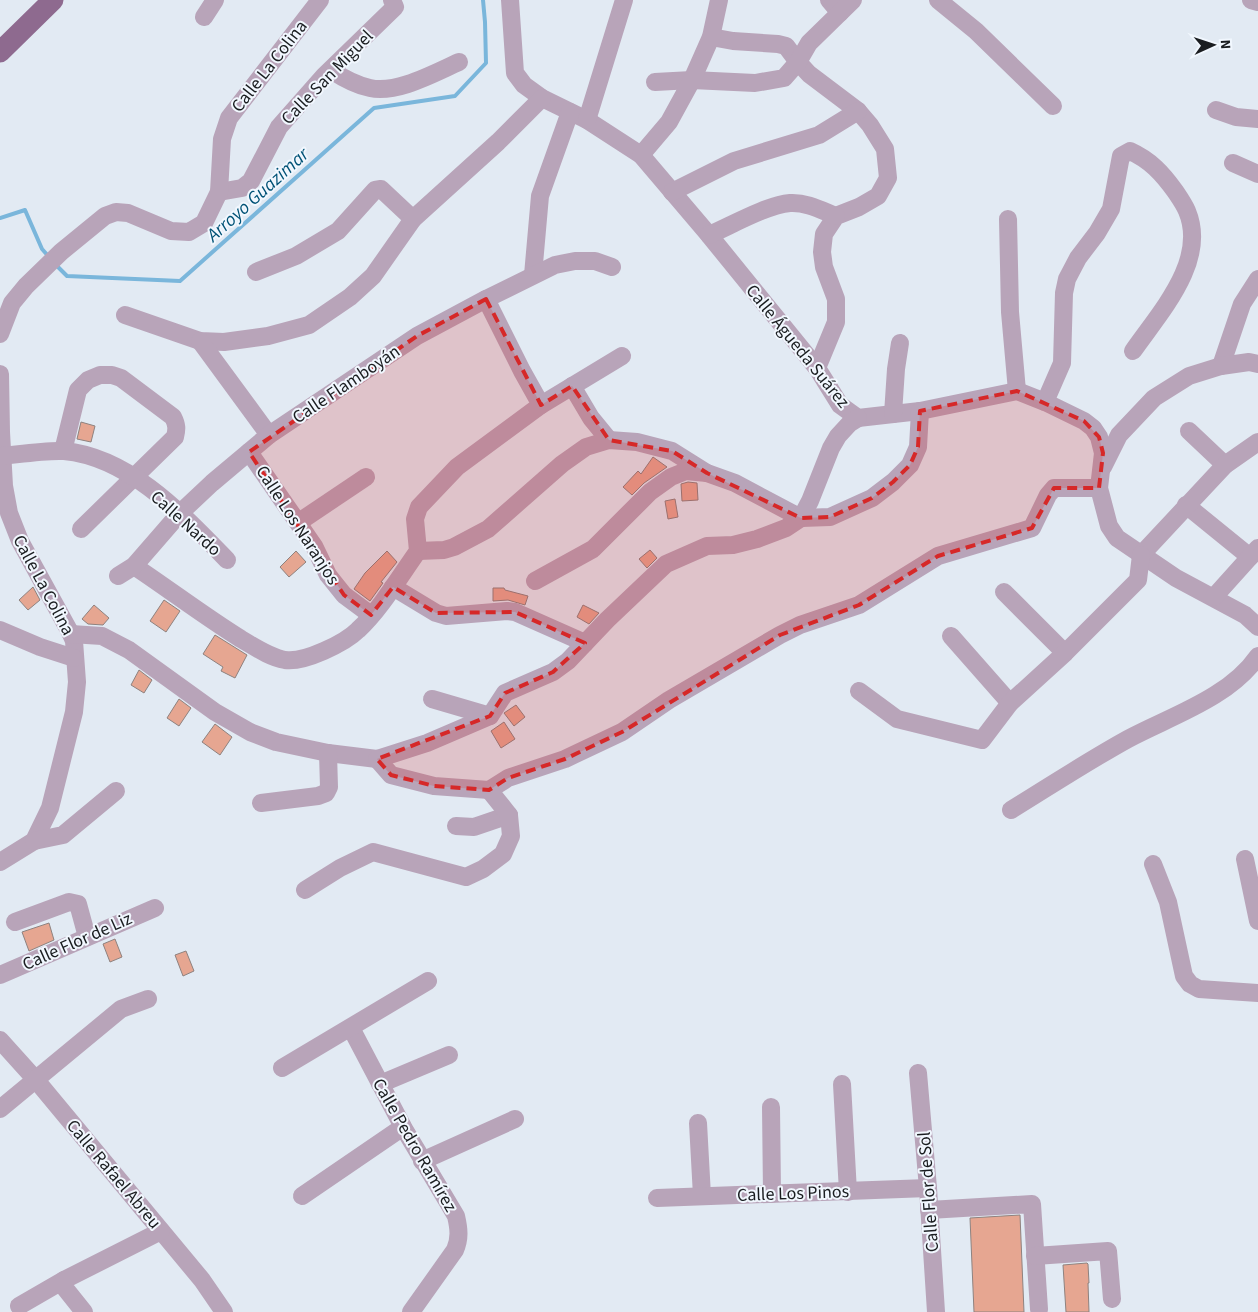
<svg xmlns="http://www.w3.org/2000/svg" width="1258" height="1312" viewBox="0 0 1258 1312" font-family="'Source Sans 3',sans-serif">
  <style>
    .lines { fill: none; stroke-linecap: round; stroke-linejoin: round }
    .stream { stroke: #7ab6db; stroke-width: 4 }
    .building { fill: #e6a691; stroke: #8e827f }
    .minor { stroke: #b8a4b9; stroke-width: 18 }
    .major { stroke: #8e6a8f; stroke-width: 21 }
    .marked { fill: #d62828; fill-opacity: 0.2; stroke: #d62828; stroke-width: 4; stroke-dasharray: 10 6; stroke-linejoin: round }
    .labels { text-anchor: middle; stroke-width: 4; stroke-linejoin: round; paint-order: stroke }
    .street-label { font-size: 18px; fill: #1a1d20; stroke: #f1f7fe }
    .water-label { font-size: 19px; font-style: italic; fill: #015276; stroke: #f1f7fe }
  </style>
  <rect width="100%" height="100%" fill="#e2eaf3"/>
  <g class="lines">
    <!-- stream -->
    <g class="stream">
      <path d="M 0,218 L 25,210 L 42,249 L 50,258"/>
      <path d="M 56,265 L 67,276 L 180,281 L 374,108 L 455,96 L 486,63 L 485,22 L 483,0"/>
    </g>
  </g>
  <!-- building -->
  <g class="building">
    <path d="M 81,422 L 95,426 L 91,442 L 77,439 Z"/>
    <path d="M 653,457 L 667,467 L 644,483 L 632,495 L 623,487 L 638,471 L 641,474 Z"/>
    <path d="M 688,482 L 697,483 L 698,500 L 682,501 L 681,484 Z"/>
    <path d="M 675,499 L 678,517 L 668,519 L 665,501 Z"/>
    <path d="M 650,550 L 657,558 L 647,568 L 639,559 Z"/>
    <path d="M 296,551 L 306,562 L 289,577 L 280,567 Z"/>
    <path d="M 387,551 L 397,562 L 381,582 L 383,583 L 370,601 L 354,589 L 365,573 Z"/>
    <path d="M 33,587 L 40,600 L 28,610 L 19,600 Z"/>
    <path d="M 493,588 L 504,588 L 505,590 L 528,596 L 525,605 L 508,600 L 493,601 Z"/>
    <path d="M 164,600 L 180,611 L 166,632 L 150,621 Z"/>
    <path d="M 94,605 L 109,618 L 103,625 L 88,624 L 82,619 Z"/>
    <path d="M 583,605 L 599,613 L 589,624 L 577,617 Z"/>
    <path d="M 215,635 L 247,655 L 235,678 L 221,671 L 223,667 L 203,654 Z"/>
    <path d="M 139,670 L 152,680 L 144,693 L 131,685 Z"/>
    <path d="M 179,699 L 191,708 L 179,726 L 167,718 Z"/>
    <path d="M 516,705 L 525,717 L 514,726 L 504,713 Z"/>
    <path d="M 504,722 L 515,739 L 501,748 L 491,731 Z"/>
    <path d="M 215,724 L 232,737 L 220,755 L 202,742 Z"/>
    <path d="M 49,923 L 54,940 L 29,951 L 22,932 Z"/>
    <path d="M 115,939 L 122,957 L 110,962 L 103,944 Z"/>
    <path d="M 186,951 L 194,971 L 183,976 L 175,955 Z"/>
    <path d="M 1020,1215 L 1024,1312 L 974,1312 L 970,1218 Z"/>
    <path d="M 1087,1263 L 1088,1264 L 1089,1283 L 1088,1283 L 1089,1312 L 1066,1312 L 1063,1265 Z"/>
  </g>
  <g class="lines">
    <!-- minor -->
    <g class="minor">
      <path d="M 510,0 L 515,73 L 524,85 L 542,98 L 587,120 L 641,155 L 709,235 L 817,368 L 840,405 L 858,418 L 920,411 L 1017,391 L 1045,402 L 1084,421 L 1093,428 L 1099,437 L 1103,453 L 1099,488 L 1109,526 L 1117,538 L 1176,578 L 1245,615 L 1258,627"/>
      <path d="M 829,0 L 840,13"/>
      <path d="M 938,0 L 976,31 L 1053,106"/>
      <path d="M 1251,0 L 1258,2"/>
      <path d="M 204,17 L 215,0"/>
      <path d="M 711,37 L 733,41 L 778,44 L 786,46 L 798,62 L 809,74 L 858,111 L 870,125 L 885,149 L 888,178 L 878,196 L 859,207 L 836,216 L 824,234 L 822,252 L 824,267 L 836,299 L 836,322 L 817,368"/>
      <path d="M 331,70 C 343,78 355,85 370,88 C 397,94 434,73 459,62"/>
      <path d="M 655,82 L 692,80 L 755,83 L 784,78 L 798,62 L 809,43 L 853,0"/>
      <path d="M 1216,110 L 1236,117 L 1258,119"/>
      <path d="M 587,120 L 624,0"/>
      <path d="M 641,155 L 669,122 L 692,80 L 711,37 L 719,0"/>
      <path d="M 1233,163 L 1258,174"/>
      <path d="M 219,192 L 242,188 L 251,181 L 279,127 L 324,76 L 395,7 L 392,0"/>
      <path d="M 672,192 L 734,161 L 819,135 L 858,111"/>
      <path d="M 1008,219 L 1010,312 L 1017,391"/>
      <path d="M 709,235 C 732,225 767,205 790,203 C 806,202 821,210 836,216"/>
      <path d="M 256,272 L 296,256 L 338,231 L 375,190 L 381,189 L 413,219"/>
      <path d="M 533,275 L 540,196 L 570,112"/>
      <path d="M 125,315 L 200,341 L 224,342 L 268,336 L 309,325 L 350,297 L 373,276 L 413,219 L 498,142 L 542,98"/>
      <path d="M 0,334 L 12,303 L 26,286 L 61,252 L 105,216 L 116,212 L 128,213 L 171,231 L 189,232 L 204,223 L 219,192 L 222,139 L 229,118 L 320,0"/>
      <path d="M 200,341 L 269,435"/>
      <path d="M 1221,366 L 1242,304 L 1258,279"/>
      <path d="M 0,374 L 1,432 L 4,486 L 9,513 L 20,541 L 71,634 L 74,641 L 77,682 L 74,712 L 50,808 L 34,841 L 0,862"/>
      <path d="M 572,386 L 591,418 L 609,440"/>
      <path d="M 1045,402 L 1062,363 L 1064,293 L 1067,279 L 1078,258 L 1097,233 L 1111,209 L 1121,156 L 1130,151 C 1150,160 1162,173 1175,191 C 1179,197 1184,204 1187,211 C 1208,261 1160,312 1133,351"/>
      <path d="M 541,405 L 622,356"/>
      <path d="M 893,414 L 896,369 L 900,343"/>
      <path d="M 1189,431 L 1225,465"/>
      <path d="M 63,451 L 78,390 L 88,380 L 100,375 L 112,375 L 121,378 L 173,417 C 177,425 177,429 175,437 L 81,529"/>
      <path d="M 249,452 L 314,546 L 328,575 L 344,595 L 371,615"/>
      <path d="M 2,456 C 21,454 46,450 64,451 C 130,457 184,516 227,560"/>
      <path d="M 1103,467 L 1119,435 L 1154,398 L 1189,376 L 1221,366 L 1249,362 L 1258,364"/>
      <path d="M 1186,505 L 1250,557"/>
      <path d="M 299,522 L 366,477"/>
      <path d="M 418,551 L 444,550 L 454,547 L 488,529 L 562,464 L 586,447 L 609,440 L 637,442 L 672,451 L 707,473 L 735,483 L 801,518 L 830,517 L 872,498 L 893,482 L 910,465 L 918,447 L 920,411"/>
      <path d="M 1141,555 L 1225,465 L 1258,442"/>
      <path d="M 134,566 C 170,590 204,616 241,639 C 255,647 269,657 285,660 C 304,663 345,643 358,630 C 380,610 400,576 418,551 L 415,519 L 419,507 L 457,467 L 541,405 L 522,371 L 486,299"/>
      <path d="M 118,576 L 134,566 L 180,513 L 212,483 L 269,435 L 417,336 L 486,299 L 555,265 L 575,261 L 595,261 L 612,267"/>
      <path d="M 535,581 L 593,549 L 650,492 L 671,477 L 686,471 L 707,473"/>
      <path d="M 393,587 L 436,613 L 446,616 L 507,611 L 515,612 L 585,643"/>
      <path d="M 1004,592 L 1065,653"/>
      <path d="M 1214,597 L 1258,548"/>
      <path d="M 0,630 L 40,647 L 74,658"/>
      <path d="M 71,634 L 102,636 L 129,650 L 215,712 L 250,732 L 276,742 L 328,753 L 377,759 L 427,743 L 490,716 L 505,693 L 553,672 L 568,661 L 607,620 L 666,564 L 707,546 L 733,545 L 757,539 L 786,528 L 801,518 L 810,501 L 831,448 L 838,436 L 850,423 L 858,418"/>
      <path d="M 951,636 L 1010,703"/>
      <path d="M 859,691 L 897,719 L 982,740 L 1010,703 L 1065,653 L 1138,580 L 1141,555"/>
      <path d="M 432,699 L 490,716"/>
      <path d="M 377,759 L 391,775 L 434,786 L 489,790 L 508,778 L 565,759 L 622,732 L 669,700 L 780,635 L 800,625 L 859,605 L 938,556 L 1032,528 L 1048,495 L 1054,488 L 1099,488"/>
      <path d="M 261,803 L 318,796 L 326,793 L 329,787 L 328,753"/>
      <path d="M 1011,810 C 1050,786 1088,761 1128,739 C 1171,716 1229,698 1258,656"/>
      <path d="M 456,826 L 474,827 L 509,815"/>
      <path d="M 34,841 L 63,835 L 116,791"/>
      <path d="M 1245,859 L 1258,921"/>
      <path d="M 1153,864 L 1168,902 L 1184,976 L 1190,984 L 1199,989 L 1258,993"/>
      <path d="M 305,890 L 340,868 L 373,852 L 466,877 L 483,869 L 503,854 L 511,836 L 509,815 L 489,790"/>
      <path d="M 15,922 L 69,902 L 78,904 L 87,937"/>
      <path d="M 0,975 L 155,908"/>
      <path d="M 351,1028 L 403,1127 L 456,1216 C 459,1229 460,1238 455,1250 L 411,1312"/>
      <path d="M 0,1040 L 36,1080 L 202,1280 L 224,1312"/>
      <path d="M 282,1068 L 428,981"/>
      <path d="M 918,1073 L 928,1188 L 936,1312"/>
      <path d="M 380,1084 L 449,1055"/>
      <path d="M 842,1084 L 848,1192"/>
      <path d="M 771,1107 L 772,1194"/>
      <path d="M 0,1109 L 121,1009 L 148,999"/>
      <path d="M 698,1123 L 702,1196"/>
      <path d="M 422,1161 L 515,1119"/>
      <path d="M 302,1196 L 403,1127"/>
      <path d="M 657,1198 L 928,1188"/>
      <path d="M 929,1210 L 1032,1204 L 1039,1309"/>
      <path d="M 1035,1256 L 1108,1251 L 1112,1299"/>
      <path d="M 19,1306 L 64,1280"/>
      <path d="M 84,1312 L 64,1287 L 64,1280 L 161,1231"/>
    </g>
    <!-- major -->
    <path class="major" d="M 0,52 L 53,0"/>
  </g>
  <!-- marked area -->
  <path class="marked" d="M 486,299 L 541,405 L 572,386 L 609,440 L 672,451 L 707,473 L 801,518 L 830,517 L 872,498 L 893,482 L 910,465 L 918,447 L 920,411 L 1017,391 L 1084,421 L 1099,437 L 1103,453 L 1099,488 L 1054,488 L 1032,528 L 938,556 L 859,605 L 780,635 L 622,732 L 565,759 L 508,778 L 489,790 L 434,786 L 391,775 L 377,759 L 490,716 L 505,693 L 553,672 L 585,643 L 515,612 L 436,613 L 393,587 L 371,615 L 344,595 L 249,452 L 417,336 Z"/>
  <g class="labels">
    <!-- street labels -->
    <g class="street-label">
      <text transform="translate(269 66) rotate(-52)" y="6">Calle La Colina</text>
      <text transform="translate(327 77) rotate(-46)" y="6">Calle San Miguel</text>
      <text transform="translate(798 346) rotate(51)" y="6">Calle Águeda Suárez</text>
      <text transform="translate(346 384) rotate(-34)" y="6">Calle Flamboyán</text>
      <text transform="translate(186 523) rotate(42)" y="6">Calle Nardo</text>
      <text transform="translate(298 525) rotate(57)" y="6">Calle Los Naranjos</text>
      <text transform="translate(44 585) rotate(62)" y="6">Calle La Colina</text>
      <text transform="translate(77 941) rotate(-24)" y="6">Calle Flor de Liz</text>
      <text transform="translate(415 1145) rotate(60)" y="6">Calle Pedro Ramírez</text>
      <text transform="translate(114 1174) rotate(50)" y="6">Calle Rafael Abreu</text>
      <text transform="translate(928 1192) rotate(-94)" y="6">Calle Flor de Sol</text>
      <text transform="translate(793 1193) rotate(-2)" y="6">Calle Los Pinos</text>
    </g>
    <!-- water labels -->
    <g class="water-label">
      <text transform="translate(257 194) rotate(-42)" y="7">Arroyo Guazimar</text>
    </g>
  </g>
  <!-- north arrow -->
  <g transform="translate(1213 45) rotate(87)" stroke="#f1f7fe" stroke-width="4" paint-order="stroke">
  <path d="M0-4L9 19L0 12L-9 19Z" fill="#1a1d20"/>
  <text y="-8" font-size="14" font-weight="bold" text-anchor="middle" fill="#1a1d20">N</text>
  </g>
</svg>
